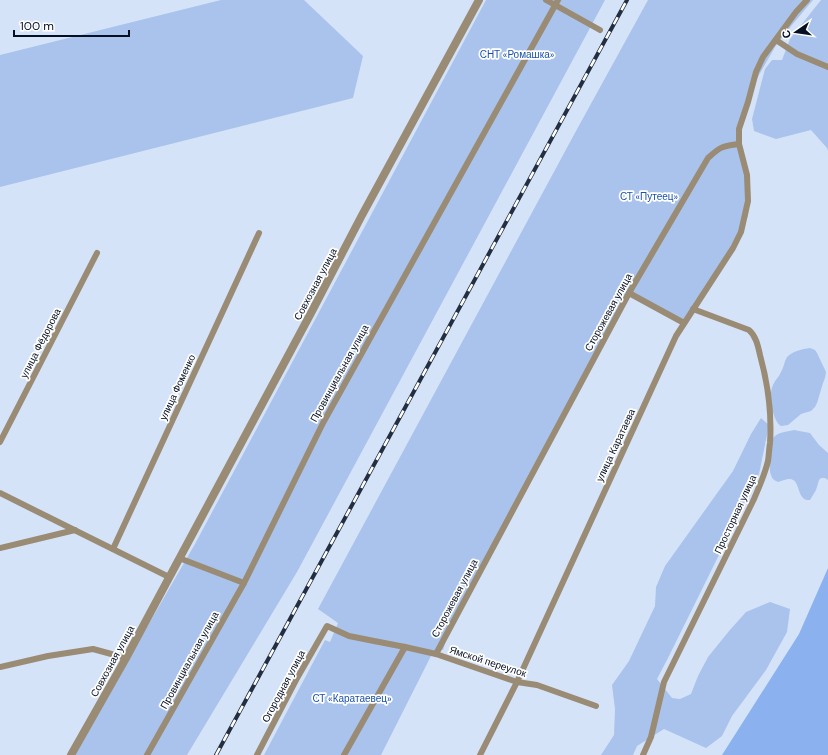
<svg xmlns="http://www.w3.org/2000/svg" width="828" height="755" viewBox="0 0 828 755" font-family="'DM Sans',sans-serif">
  <style>
    .green { fill: #a9c3ec }
    .water { fill: #8bb1ef }
    .lines { fill: none; stroke-linecap: round; stroke-linejoin: round }
    .minor { stroke: #9a8b74; stroke-width: 6 }
    .tertiary { stroke: #9a8b74; stroke-width: 8 }
    .rail-casing { stroke: #232e41; stroke-width: 4 }
    .rail { stroke: #fff; stroke-width: 2.5; stroke-dasharray: 8; stroke-linecap: butt }
    .labels { text-anchor: middle; stroke-width: 3.5; stroke-linejoin: round; paint-order: stroke }
    .park-label { font-size: 10px; fill: #1950ab; stroke: #fff }
    .street-label { font-size: 10px; fill: #050f22; stroke: #fff }
  </style>
  <rect width="100%" height="100%" fill="#d5e3f9"/>
  <!-- green -->
  <g class="green">
    <path d="M 221,0 L 304,0 L 363,56 L 353,98 L 0,187 L 0,55 Z"/>
    <path d="M 486,0 L 605,0 L 297,572 L 187,755 L 73,755 L 195,544 Z"/>
    <path d="M 648,0 L 813,0 L 792,25 L 775,47 L 748,94 L 739,131 L 749,191 L 748,216 L 686,323 L 628,294 L 447,637 L 443,650 L 438,649 L 433,652 L 381,755 L 264,755 L 325,640 L 330,642 L 338,623 L 318,609 L 576,131 Z"/>
    <path d="M 821,0 L 828,0 L 828,151 L 827,148 L 811,130 L 776,139 L 754,131 L 752,119 L 765,69 L 772,60 L 782,60 L 790,39 Z"/>
    <path d="M 810,348 L 815,350 L 817,353 L 826,372 L 825,378 L 823,383 L 817,403 L 815,407 L 811,411 L 801,414 L 788,425 L 781,426 C 772,420 768,395 773,385 C 775,380 779,377 781,372 C 784,367 784,362 787,357 C 793,351 802,349 810,348 Z"/>
    <path d="M 761,418 L 769,425 L 759,474 L 668,658 L 657,679 L 672,698 L 680,699 L 691,694 L 698,676 L 708,657 L 729,631 L 746,612 L 770,602 L 790,609 L 787,632 L 766,670 L 732,716 L 722,736 L 706,748 L 664,729 L 637,746 L 633,755 L 601,755 L 614,735 L 615,709 L 612,685 L 629,661 L 655,606 L 656,587 L 665,566 L 733,471 L 751,434 Z"/>
    <path d="M 794,430 L 810,433 L 819,445 L 828,453 L 828,480 L 825,478 L 821,478 L 819,480 L 816,490 L 810,500 C 795,501 802,477 788,479 C 784,480 781,481 778,482 C 774,480 772,479 771,475 C 768,467 772,447 773,438 C 778,432 786,432 794,430 Z"/>
  </g>
  <!-- water -->
  <path class="water" d="M 828,568 L 828,755 L 722,755 L 799,634 Z"/>
  <g class="lines">
    <!-- minor -->
    <g class="minor">
      <path d="M 546,0 L 600,30"/>
      <path d="M 776,40 L 797,54 L 828,67"/>
      <path d="M 629,293 L 684,323"/>
      <path d="M 0,442 L 97,253"/>
      <path d="M 0,493 L 169,577"/>
      <path d="M 0,548 L 75,530"/>
      <path d="M 113,549 L 259,233"/>
      <path d="M 179,558 L 244,583"/>
      <path d="M 436,654 L 629,293 L 708,158 C 720,147 722,146 739,144"/>
      <path d="M 0,667 L 48,656 L 93,649 L 126,658"/>
      <path d="M 147,755 L 244,583 L 323,423 L 558,0"/>
      <path d="M 257,755 L 296,680 L 327,626 L 349,636 L 374,641 L 405,647 L 436,654 L 517,682 L 537,685 L 596,706"/>
      <path d="M 344,755 L 405,647"/>
      <path d="M 480,755 L 517,682 L 676,336 L 733,248 L 741,232 L 748,201 L 747,175 L 739,144 L 739,129 L 748,102 L 756,72 L 763,57 L 796,12 L 807,0"/>
      <path d="M 643,755 L 651,737 L 664,682 L 754,499 C 759,487 765,474 768,461 C 769,455 769,449 770,443 C 772,413 768,384 760,355 C 758,346 756,336 749,330 L 693,309"/>
    </g>
    <!-- tertiary -->
    <path class="tertiary" d="M 71,755 L 126,658 L 311,313 L 361,217 L 479,0"/>
    <defs>
      <path id="rail" d="M 216,755 L 627,0"/>
    </defs>
    <!-- rail casing -->
    <use href="#rail" class="rail-casing"/>
    <!-- rail -->
    <use href="#rail" class="rail"/>
  </g>
  <g class="labels">
    <!-- park labels -->
    <g class="park-label">
      <text x="517" y="58">СНТ «Ромашка»</text>
      <text x="649" y="200">СТ «Путеец»</text>
      <text x="352" y="702">СТ «Каратаевец»</text>
    </g>
    <!-- street labels -->
    <g class="street-label">
      <text transform="translate(315 284) rotate(-62)" y="4">Совхозная улица</text>
      <text transform="translate(608 312) rotate(-61)" y="4">Сторожевая улица</text>
      <text transform="translate(40 343) rotate(-63)" y="4">улица Фёдорова</text>
      <text transform="translate(339 373) rotate(-61)" y="4">Провинциальная улица</text>
      <text transform="translate(177 387) rotate(-65)" y="4">улица Фоменко</text>
      <text transform="translate(615 445) rotate(-65)" y="4">улица Каратаева</text>
      <text transform="translate(735 514) rotate(-65)" y="4">Просторная улица</text>
      <text transform="translate(454 598) rotate(-62)" y="4">Сторожевая улица</text>
      <text transform="translate(189 660) rotate(-61)" y="4">Провинциальная улица</text>
      <text transform="translate(112 661) rotate(-61)" y="4">Совхозная улица</text>
      <text transform="translate(488 661) rotate(18)" y="4">Ямской переулок</text>
      <text transform="translate(283 686) rotate(-62)" y="4">Огородная улица</text>
    </g>
  </g>
  <!-- north arrow -->
  <g transform="translate(796 32) rotate(257)" stroke="#ffffff" stroke-width="3" paint-order="stroke">
  <path d="M0-3L7 15L0 10L-7 15Z" fill="#050f22"/>
  <text y="-6" font-size="11" font-weight="bold" text-anchor="middle" fill="#050f22">С</text>
  </g>
  <!-- scale -->
  <path d="M14 30v6h115v-6" fill="none" stroke="#050f22" stroke-width="2"/>
  <text x="20" y="30" font-size="12" fill="#050f22" stroke="#ffffff" stroke-width="3" paint-order="stroke">100 m</text>
</svg>
